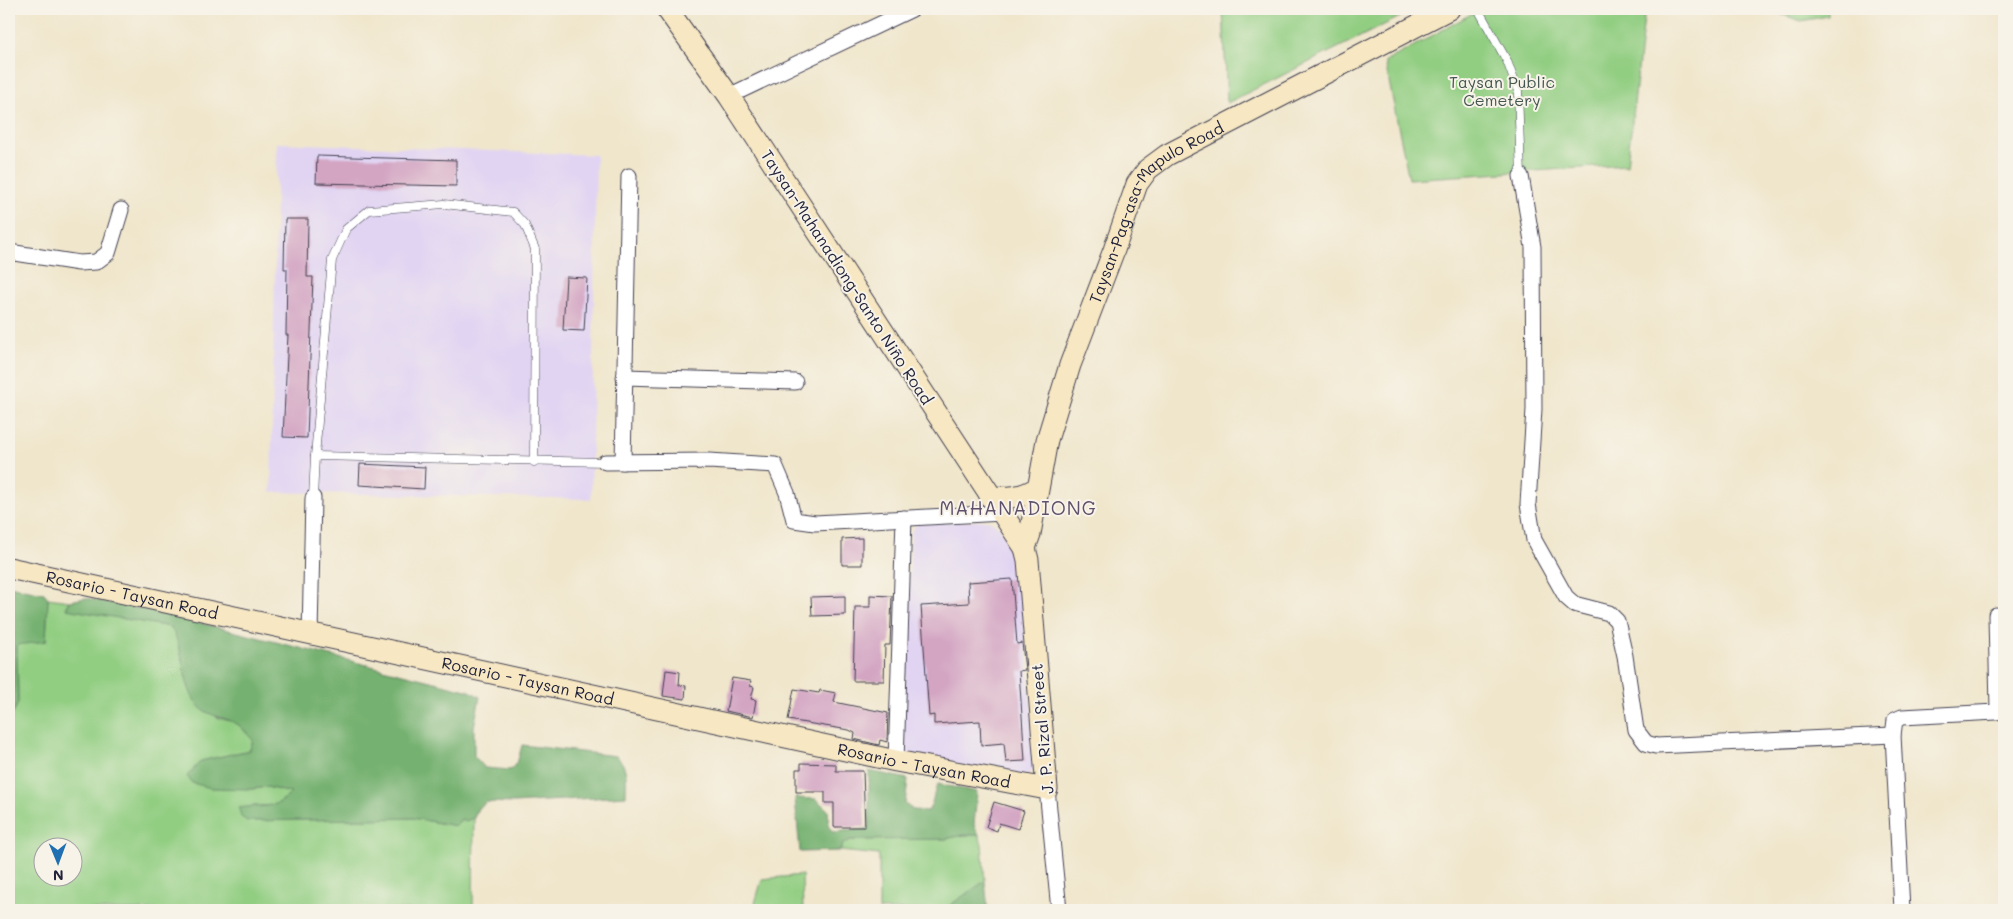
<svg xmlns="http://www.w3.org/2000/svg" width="2013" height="919" viewBox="0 0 2013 919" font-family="Mali,sans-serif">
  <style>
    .built { fill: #e1d4f3 }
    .green { fill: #92ce82; stroke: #5a785e; fill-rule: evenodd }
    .forest { fill: #75b170; stroke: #4c6a56 }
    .building { fill: #d3a5c3 }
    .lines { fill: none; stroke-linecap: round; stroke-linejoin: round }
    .lane-casing { stroke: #413f51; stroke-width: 9 }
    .street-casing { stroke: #413f51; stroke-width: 17 }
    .secondary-casing { stroke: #413f51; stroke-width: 23 }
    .lane { stroke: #fff; stroke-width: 8 }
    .street { stroke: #fff; stroke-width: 15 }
    .secondary { stroke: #f7e8c3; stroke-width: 21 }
    .labels { text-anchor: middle; stroke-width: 4; stroke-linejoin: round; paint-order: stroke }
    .park-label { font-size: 16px; fill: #445650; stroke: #f7f3e8 }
    .street-label { font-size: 16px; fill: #22223b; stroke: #f7f3e8 }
    .quarter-label { font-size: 19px; letter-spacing: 1px; fill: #60506b; stroke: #f7f3e8 }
  </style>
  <rect width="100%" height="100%" fill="#f7f3e8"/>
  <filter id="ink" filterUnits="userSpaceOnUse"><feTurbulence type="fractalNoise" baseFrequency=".02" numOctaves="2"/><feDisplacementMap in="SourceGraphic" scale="10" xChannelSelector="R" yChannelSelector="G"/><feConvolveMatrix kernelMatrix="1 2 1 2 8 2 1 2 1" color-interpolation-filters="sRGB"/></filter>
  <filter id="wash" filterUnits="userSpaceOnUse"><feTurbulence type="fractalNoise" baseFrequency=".0096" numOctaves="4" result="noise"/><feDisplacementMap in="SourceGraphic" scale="20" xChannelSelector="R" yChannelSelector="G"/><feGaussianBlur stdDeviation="1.12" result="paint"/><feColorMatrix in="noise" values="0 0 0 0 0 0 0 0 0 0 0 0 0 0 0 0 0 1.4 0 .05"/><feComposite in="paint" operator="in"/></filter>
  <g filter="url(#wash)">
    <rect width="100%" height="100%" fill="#f0e6cc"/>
    <!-- built -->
    <g class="built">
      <path d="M 277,143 L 596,155 L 591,499 L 271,492 Z"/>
      <path d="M 988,520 L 997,525 L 1018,553 L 1036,763 L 1035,769 L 1025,777 L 908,756 L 903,745 L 911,532 L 917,524 Z"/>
    </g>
    <!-- green -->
    <g class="green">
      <path d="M 1223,9 L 1416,9 L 1227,103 Z"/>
      <path d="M 1480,9 L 1645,9 L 1627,165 L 1409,179 L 1385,62 Z"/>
      <path d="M 1766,9 L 1828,9 L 1828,16 L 1801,21 Z"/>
      <path d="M 48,598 L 70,601 L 66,608 L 171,627 L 177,638 L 190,689 L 216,717 L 237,723 L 253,740 L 250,750 L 201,761 L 251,789 L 267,787 L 292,793 L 276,805 L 253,806 L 247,821 L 413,818 L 456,826 L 461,819 L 465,821 L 474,818 L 473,910 L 9,910 L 9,716 L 12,715 L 18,703 L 17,644 L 46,641 ZM 42,846 L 72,846 L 72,876 L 42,876 Z"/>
      <path d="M 964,835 L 979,835 L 982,844 L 985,881 L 943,910 L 879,910 L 879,855 L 840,851 L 843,844 L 850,840 L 945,839 Z"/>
      <path d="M 802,875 L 803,910 L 753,910 L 762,879 Z"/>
    </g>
    <!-- forest -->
    <g class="forest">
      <path d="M 9,586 L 44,593 L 48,598 L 46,641 L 17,645 L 18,703 L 12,715 L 9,716 Z"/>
      <path d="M 85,598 L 157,612 L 470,691 L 480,697 L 474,727 L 474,756 L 485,768 L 511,770 L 518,760 L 522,745 L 616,756 C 629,767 626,781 626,796 L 514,803 L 487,802 L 478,808 L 474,818 L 465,821 L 461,819 L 456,826 L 413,818 L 247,821 L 241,817 L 239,808 C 262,804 275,811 291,793 L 267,787 L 251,789 L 211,788 L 192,783 L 187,776 L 201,761 L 250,750 L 253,740 C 248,735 243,727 237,724 C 224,716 206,717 196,703 C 181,680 185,650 171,627 L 66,609 L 70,601 Z"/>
      <path d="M 869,771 L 908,779 L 905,804 L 913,810 L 928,811 C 934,802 933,793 938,784 L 977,792 L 974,825 L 979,835 L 964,835 L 945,839 L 850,840 L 843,844 L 840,851 L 800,852 L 795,798 L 816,799 L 828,810 L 829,824 L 832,832 L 867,829 L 869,823 Z"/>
      <path d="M 985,881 L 988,910 L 943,910 Z"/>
    </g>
    <g id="blocks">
      <!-- building -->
      <g class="building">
        <path d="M 317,156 L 456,160 L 456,186 L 316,183 Z"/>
        <path d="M 285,219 L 308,219 L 307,277 L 313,277 L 307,438 L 283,437 L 288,335 L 286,335 L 287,269 L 284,269 Z"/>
        <path d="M 566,277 L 587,278 L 584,331 L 563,330 Z"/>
        <path d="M 360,464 L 425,467 L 424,489 L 359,485 Z"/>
        <path d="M 862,538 L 862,565 L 842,565 L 842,539 Z"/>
        <path d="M 1012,579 L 1017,644 L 1022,643 L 1025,670 L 1019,671 L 1025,761 L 1006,762 L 1004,743 L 981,745 L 980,721 L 934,724 L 934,715 L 929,716 L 921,606 L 969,603 L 968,582 Z"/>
        <path d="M 870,595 L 892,596 L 890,645 L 885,645 L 884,681 L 853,681 L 855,607 L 870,607 Z"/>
        <path d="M 845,596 L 845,615 L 812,616 L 811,597 Z"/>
        <path d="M 666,670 L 680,672 L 679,685 L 686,686 L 685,699 L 663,696 Z"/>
        <path d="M 732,678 L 751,681 L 750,686 L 754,687 L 751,699 L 756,700 L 753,717 L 726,711 Z"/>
        <path d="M 794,689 L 819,693 L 820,690 L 836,693 L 834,702 L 888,713 L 887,742 L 880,740 L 879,745 L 854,739 L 855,733 L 849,730 L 788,720 Z"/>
        <path d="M 801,763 L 836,764 L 836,771 L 863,771 L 865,827 L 834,827 L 834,803 L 825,803 L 825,792 L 796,792 L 796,769 L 801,769 Z"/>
        <path d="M 994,802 L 1024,811 L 1018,829 L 999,823 L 997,831 L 986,827 Z"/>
      </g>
    </g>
  </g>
  <g filter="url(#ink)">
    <use href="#blocks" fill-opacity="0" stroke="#413f51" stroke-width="1"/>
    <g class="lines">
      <defs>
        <g id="lane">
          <path d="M 1478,9 L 1507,61 L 1518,91 L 1521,176"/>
          <path d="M 315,456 L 332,260 L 346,229 L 369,210 L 444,204 L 513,212 L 525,225 L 535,249 L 534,462"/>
          <path d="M 313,498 L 315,456 L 605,462"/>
        </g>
        <g id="street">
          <path d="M 729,96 L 912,9"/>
          <path d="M 1521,176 L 1533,247 L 1534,409 L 1528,504 L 1534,540 L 1566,597 L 1574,604 L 1609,613 L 1617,621 L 1625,656 L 1636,730 L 1646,743 L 1656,746 L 1893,735"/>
          <path d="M 9,252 L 79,263 L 96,262 L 108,253 L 121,210"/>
          <path d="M 624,377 L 795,382"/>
          <path d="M 605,462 L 709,461 L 775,465 L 787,493 L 794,520 L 815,523 L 1003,513"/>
          <path d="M 623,462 L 629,176"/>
          <path d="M 310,634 L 313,498"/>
          <path d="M 896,761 L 904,518"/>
          <path d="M 1047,789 L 1059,910"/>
          <path d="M 1902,910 L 1893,735 L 1895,720 L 1902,717 L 1996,712 L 1998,709 L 1996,615"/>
        </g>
        <g id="secondary">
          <path d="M 990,497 C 1008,498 1021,498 1037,488"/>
          <path id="s1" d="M 1025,548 L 1030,534 L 1047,440 L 1070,365 L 1114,250 L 1137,184 L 1148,169 L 1167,155 L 1449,9"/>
          <path id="s2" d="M 9,568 L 896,761 L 1047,789 L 1028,560 L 1025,548 L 729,96 L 667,9"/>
        </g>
      </defs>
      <!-- lane casing -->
      <use href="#lane" class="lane-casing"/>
      <!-- street casing -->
      <use href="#street" class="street-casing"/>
      <!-- secondary casing -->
      <use href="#secondary" class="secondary-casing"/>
      <!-- lane -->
      <use href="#lane" class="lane"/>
      <!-- street -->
      <use href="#street" class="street"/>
      <!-- secondary -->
      <use href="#secondary" class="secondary"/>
    </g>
  </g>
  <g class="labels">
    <!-- park labels -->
    <g class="park-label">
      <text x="1502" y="88">Taysan Public<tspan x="1502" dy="18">Cemetery</tspan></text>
    </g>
    <!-- street labels -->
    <g class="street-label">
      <text dy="6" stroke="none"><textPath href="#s1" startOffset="371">Taysan-Pag-asa-Mapulo Road</textPath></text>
      <text transform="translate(847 277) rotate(57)" y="6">Taysan-Mahanadiong-Santo Niño Road</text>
      <text dy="6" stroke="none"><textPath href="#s2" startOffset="126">Rosario - Taysan Road</textPath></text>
      <text dy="6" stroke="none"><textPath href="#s2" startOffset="531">Rosario - Taysan Road</textPath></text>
      <text transform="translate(1042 729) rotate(-95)" y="6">J. P. Rizal Street</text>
      <text dy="6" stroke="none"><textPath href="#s2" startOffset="936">Rosario - Taysan Road</textPath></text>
    </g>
    <!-- quarter labels -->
    <g class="quarter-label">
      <text x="1018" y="515">MAHANADIONG</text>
    </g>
  </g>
  <!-- margin -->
  <rect width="2013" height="919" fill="none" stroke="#f7f3e8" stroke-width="30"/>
  <!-- north arrow -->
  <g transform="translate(58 862) rotate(179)"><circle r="24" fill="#f7f3e8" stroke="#a29fa3"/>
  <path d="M0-4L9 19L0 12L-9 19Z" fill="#1f6fb2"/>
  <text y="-8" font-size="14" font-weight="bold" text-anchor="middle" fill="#22223b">N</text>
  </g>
</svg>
